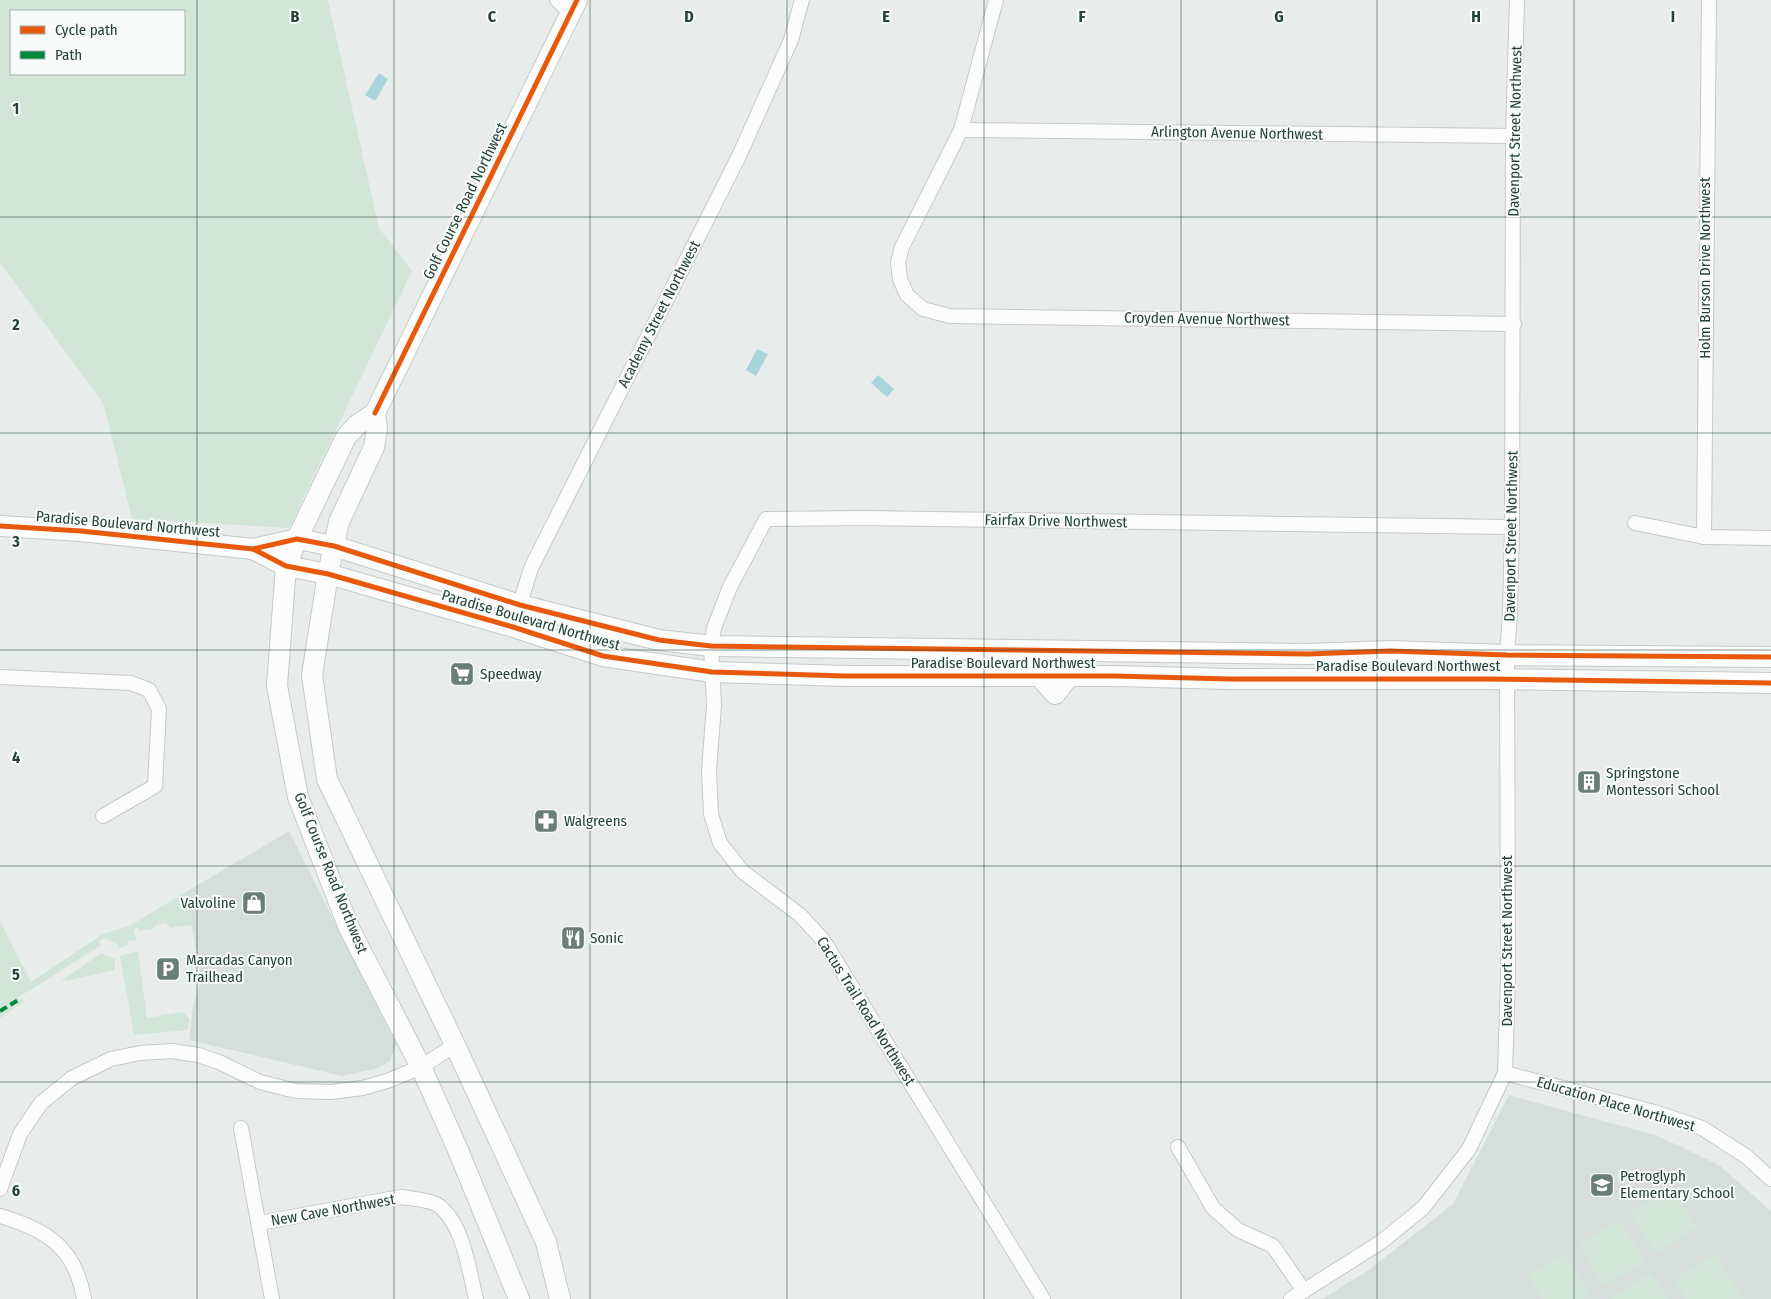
<svg xmlns="http://www.w3.org/2000/svg" width="1771" height="1299" viewBox="0 0 1771 1299" font-family="'Fira Sans Condensed',sans-serif">
  <style>
    .built { fill: #d6dedb }
    .green { fill: #d1e6d8; fill-rule: evenodd }
    .water { fill: #a9d4db }
    .lines { fill: none; stroke-linecap: round; stroke-linejoin: round }
    .street-casing { stroke: #c5cac8; stroke-width: 16 }
    .secondary-casing { stroke: #c3cbc8; stroke-width: 22 }
    .street { stroke: #fcfcfc; stroke-width: 14 }
    .secondary { stroke: #fcfcfc; stroke-width: 20 }
    .quiet { stroke: #00873e; stroke-width: 4; stroke-dasharray: 8 4; stroke-linecap: butt }
    .cycleway-casing { stroke: #f7fbf9; stroke-width: 8 }
    .cycleway { stroke: #e8590c; stroke-width: 5 }
    .grid { fill: none; stroke: #24423a; stroke-width: 1; stroke-opacity: 0.55 }
    .labels { text-anchor: middle; stroke-width: 4; stroke-linejoin: round; paint-order: stroke }
    .street-label { font-size: 15px; fill: #24423a; stroke: #f7fbf9 }
    .poi-label { font-size: 15px; fill: #24423a; stroke: #f7fbf9; text-anchor: start }
    .grid-label { font-size: 16px; text-anchor: middle; font-weight: bold; fill: #24423a; stroke: #f7fbf9; stroke-width: 4; stroke-linejoin: round; paint-order: stroke }
  </style>
  <rect width="100%" height="100%" fill="#e8edeb"/>
  <!-- built -->
  <g class="built">
    <path d="M 289,831 L 396,1044 L 390,1061 L 378,1068 L 342,1076 L 189,1040 L 193,1007 L 201,977 L 186,892 Z"/>
    <path d="M 1509,1095 L 1658,1136 L 1719,1165 L 1771,1211 L 1771,1299 L 1322,1299 L 1370,1269 L 1453,1204 Z"/>
  </g>
  <!-- green -->
  <g class="green">
    <path d="M 0,0 L 328,0 L 379,228 L 412,271 L 289,528 L 132,519 L 103,403 L 0,263 ZM 184,11 L 184,74 L 11,74 L 11,11 Z"/>
    <path d="M 186,892 L 192,925 L 170,928 L 166,923 L 156,925 L 153,929 L 138,931 L 139,928 L 133,929 L 137,940 L 128,941 L 128,945 L 119,948 L 118,945 L 104,938 L 99,942 L 101,945 L 34,988 L 18,997 L 20,1000 L 22,999 L 24,1002 L 0,1018 L 0,921 L 31,982 L 103,934 L 129,926 Z"/>
    <path d="M 138,951 L 147,1018 L 180,1012 L 184,1013 L 190,1020 L 187,1030 L 134,1035 L 120,956 Z"/>
    <path d="M 101,953 L 115,959 L 115,970 L 60,982 Z"/>
    <path d="M 1671,1187 L 1697,1227 L 1656,1253 L 1630,1213 Z"/>
    <path d="M 1619,1220 L 1645,1261 L 1604,1286 L 1579,1245 Z"/>
    <path d="M 1564,1253 L 1590,1295 L 1582,1299 L 1543,1299 L 1528,1275 Z"/>
    <path d="M 1715,1254 L 1744,1299 L 1686,1299 L 1674,1280 Z"/>
    <path d="M 1651,1273 L 1667,1299 L 1610,1299 Z"/>
  </g>
  <!-- water -->
  <g class="water">
    <path d="M 379,73 L 388,79 L 375,101 L 365,95 Z"/>
    <path d="M 757,349 L 768,354 L 756,376 L 746,370 Z"/>
    <path d="M 878,375 L 894,389 L 887,397 L 871,383 Z"/>
  </g>
  <g class="lines">
    <defs>
      <g id="street">
        <path d="M 557,0 L 572,14"/>
        <path d="M 996,0 L 961,130 L 902,247 L 898,262 L 900,279 L 907,295 L 923,309 L 950,316 L 1514,324"/>
        <path d="M 961,130 L 1513,136"/>
        <path d="M 1635,523 L 1704,537 L 1771,538"/>
        <path d="M 1704,537 L 1709,0"/>
        <path d="M 513,627 L 531,568 L 739,156 L 791,40 L 802,0"/>
        <path d="M 0,677 L 131,683 L 149,690 L 159,709 L 155,786 L 103,816"/>
        <path d="M 1505,1073 L 1654,1112 L 1702,1128 L 1747,1157 L 1771,1179"/>
        <path d="M 241,1128 L 272,1299"/>
        <path d="M 1178,1147 L 1213,1208 L 1238,1230 L 1273,1246 L 1304,1291"/>
        <path d="M 0,1189 L 20,1134 L 41,1103 L 72,1078 L 111,1059 L 140,1053 L 172,1051 L 198,1055 L 219,1062 L 260,1082 L 296,1091 L 331,1092 L 363,1088 L 390,1080 L 421,1067 L 455,1045"/>
        <path d="M 0,1216 C 47,1230 75,1247 84,1299"/>
        <path d="M 259,1223 L 401,1197 C 413,1199 425,1199 436,1204 C 463,1220 469,1271 476,1299"/>
        <path d="M 1043,1299 L 823,940 L 800,915 L 743,872 L 720,843 L 711,814 L 709,771 L 714,705 L 711,646 L 714,628 L 730,587 L 766,519 L 864,518 L 1512,527"/>
        <path d="M 1291,1299 L 1381,1242 L 1423,1208 L 1469,1149 L 1505,1073 L 1508,978 L 1507,655 L 1510,613 L 1512,527 L 1513,136 L 1517,0"/>
      </g>
      <g id="secondary">
        <path d="M 375,413 L 377,429 L 374,447 L 339,522 L 328,574 L 312,675 L 327,779 L 455,1045 L 546,1242 L 560,1299"/>
        <path d="M 0,526 L 81,531 L 253,549 L 297,539 L 334,546 L 520,605 L 659,640 L 711,646 L 1308,654 L 1390,651 L 1507,655 L 1771,657"/>
        <path d="M 253,549 L 286,566 L 328,574 L 513,627 L 603,656 L 712,672 L 845,676 L 1115,676 L 1229,679 L 1487,679 L 1771,683"/>
        <path d="M 1033,669 L 1055,694 L 1074,670"/>
        <path d="M 519,1299 L 458,1150 L 421,1067 L 349,928 L 298,797 L 277,686 L 286,566 L 297,539 L 346,437 L 357,425 L 375,413 L 577,0"/>
      </g>
    </defs>
    <!-- street casing -->
    <use href="#street" class="street-casing"/>
    <!-- secondary casing -->
    <use href="#secondary" class="secondary-casing"/>
    <!-- street -->
    <use href="#street" class="street"/>
    <!-- secondary -->
    <use href="#secondary" class="secondary"/>
    <!-- quiet -->
    <path class="quiet" d="M 0,1011 L 20,999"/>
    <defs>
      <g id="cycleway">
        <path d="M 375,413 L 577,0"/>
        <path d="M 0,526 L 81,531 L 253,549 L 297,539 L 334,546 L 520,605 L 659,640 L 711,646 L 1308,654 L 1390,651 L 1507,655 L 1771,657"/>
        <path d="M 253,549 L 286,566 L 328,574 L 513,627 L 603,656 L 712,672 L 845,676 L 1115,676 L 1229,679 L 1487,679 L 1771,683"/>
      </g>
    </defs>
    <!-- cycleway casing -->
    <use href="#cycleway" class="cycleway-casing"/>
    <!-- cycleway -->
    <use href="#cycleway" class="cycleway"/>
  </g>
  <!-- grid -->
  <path class="grid" d="M 197,0 L 197,1299M 394,0 L 394,1299M 590,0 L 590,1299M 787,0 L 787,1299M 984,0 L 984,1299M 1181,0 L 1181,1299M 1377,0 L 1377,1299M 1574,0 L 1574,1299M 0,217 L 1771,217M 0,433 L 1771,433M 0,650 L 1771,650M 0,866 L 1771,866M 0,1082 L 1771,1082"/>
  <!-- icons -->
  <defs>
    <symbol id="supermarket-square" viewBox="-11 -11 22 22"><rect x="-9" y="-9" width="18" height="18" rx="4" fill="#697e78" stroke="#f7fbf9"/><path d="M-6-5.5h2.5l.6 2H6L4.5 2H-2.5L-4.4-4H-6ZM-1.5 3.2a1.3 1.3 0 1 0 .1 0ZM3 3.2a1.3 1.3 0 1 0 .1 0Z" fill="#fff"/></symbol>
    <symbol id="building-square" viewBox="-11 -11 22 22"><rect x="-9" y="-9" width="18" height="18" rx="4" fill="#697e78" stroke="#f7fbf9"/><path d="M-4-6H4V6H1V3H-1V6H-4ZM-2.5-4.3h1.7v1.8h-1.7ZM.8-4.3h1.7v1.8H.8ZM-2.5-1h1.7V.8h-1.7ZM.8-1h1.7V.8H.8Z" fill="#fff"/></symbol>
    <symbol id="pharmacy-square" viewBox="-11 -11 22 22"><rect x="-9" y="-9" width="18" height="18" rx="4" fill="#697e78" stroke="#f7fbf9"/><path d="M-2-6h4v4h4v4h-4v4h-4v-4h-4v-4h4Z" fill="#fff"/></symbol>
    <symbol id="shop-square" viewBox="-11 -11 22 22"><rect x="-9" y="-9" width="18" height="18" rx="4" fill="#697e78" stroke="#f7fbf9"/><path d="M-5-2.5h2.3a2.7 3.5 0 0 1 5.4 0H5L5.5 6h-11ZM-1.5-2.5h3a1.5 2.3 0 0 0-3 0Z" fill="#fff"/></symbol>
    <symbol id="restaurant-square" viewBox="-11 -11 22 22"><rect x="-9" y="-9" width="18" height="18" rx="4" fill="#697e78" stroke="#f7fbf9"/><path d="M-5-6h1v4h1v-4h1v4h1v-4h1v5L-1.5 .5V6h-2V.5L-5-1ZM5-6V6H3V1.5H1.5Q1.5-4 5-6Z" fill="#fff"/></symbol>
    <symbol id="parking-square" viewBox="-11 -11 22 22"><rect x="-9" y="-9" width="18" height="18" rx="4" fill="#697e78" stroke="#f7fbf9"/><path d="M-3.5-5.5H1a3.5 3.5 0 0 1 0 7H-1V5.5H-3.5ZM-1-3.4V-.6H.8a1.4 1.4 0 0 0 0-2.8Z" fill="#fff"/></symbol>
    <symbol id="school-square" viewBox="-11 -11 22 22"><rect x="-9" y="-9" width="18" height="18" rx="4" fill="#697e78" stroke="#f7fbf9"/><path d="M0-5L7-2L0 1L-7-2ZM-4 1L0 2.5L4 1V4Q0 6-4 4Z" fill="#fff"/></symbol>
  </defs>
  <g fill-rule="evenodd">
    <use href="#supermarket-square" x="448" y="660" width="28" height="28"/>
    <use href="#building-square" x="1575" y="768" width="28" height="28"/>
    <use href="#pharmacy-square" x="532" y="807" width="28" height="28"/>
    <use href="#shop-square" x="240" y="889" width="28" height="28"/>
    <use href="#restaurant-square" x="559" y="924" width="28" height="28"/>
    <use href="#parking-square" x="154" y="955" width="28" height="28"/>
    <use href="#school-square" x="1588" y="1171" width="28" height="28"/>
  </g>
  <g class="labels">
    <!-- street labels -->
    <g class="street-label">
      <text transform="translate(1515 131) rotate(-89)" y="5">Davenport Street Northwest</text>
      <text transform="translate(1237 133) rotate(1)" y="5">Arlington Avenue Northwest</text>
      <text transform="translate(465 201) rotate(-64)" y="5">Golf Course Road Northwest</text>
      <text transform="translate(1705 268) rotate(-90)" y="5">Holm Burson Drive Northwest</text>
      <text transform="translate(659 314) rotate(-63)" y="5">Academy Street Northwest</text>
      <text transform="translate(1207 319) rotate(1)" y="5">Croyden Avenue Northwest</text>
      <text transform="translate(1056 521) rotate(1)" y="5">Fairfax Drive Northwest</text>
      <text transform="translate(128 524) rotate(5)" y="5">Paradise Boulevard Northwest</text>
      <text transform="translate(1511 536) rotate(-89)" y="5">Davenport Street Northwest</text>
      <text transform="translate(531 620) rotate(16)" y="5">Paradise Boulevard Northwest</text>
      <text x="1003" y="668">Paradise Boulevard Northwest</text>
      <text x="1408" y="671">Paradise Boulevard Northwest</text>
      <text transform="translate(331 873) rotate(68)" y="5">Golf Course Road Northwest</text>
      <text transform="translate(1507 941) rotate(-90)" y="5">Davenport Street Northwest</text>
      <text transform="translate(866 1011) rotate(58)" y="5">Cactus Trail Road Northwest</text>
      <text transform="translate(1616 1104) rotate(16)" y="5">Education Place Northwest</text>
      <text transform="translate(333 1210) rotate(-10)" y="5">New Cave Northwest</text>
    </g>
    <!-- poi labels -->
    <g class="poi-label">
      <text x="480" y="679">Speedway</text>
      <text x="1606" y="778">Springstone<tspan x="1606" dy="17">Montessori School</tspan></text>
      <text x="564" y="826">Walgreens</text>
      <text x="236" y="908" text-anchor="end">Valvoline</text>
      <text x="590" y="943">Sonic</text>
      <text x="186" y="965">Marcadas Canyon<tspan x="186" dy="17">Trailhead</tspan></text>
      <text x="1620" y="1181">Petroglyph<tspan x="1620" dy="17">Elementary School</tspan></text>
    </g>
  </g>
  <g class="grid-label">
    <text x="295" y="22">B</text>
    <text x="492" y="22">C</text>
    <text x="689" y="22">D</text>
    <text x="886" y="22">E</text>
    <text x="1082" y="22">F</text>
    <text x="1279" y="22">G</text>
    <text x="1476" y="22">H</text>
    <text x="1673" y="22">I</text>
    <text x="16" y="114">1</text>
    <text x="16" y="330">2</text>
    <text x="16" y="547">3</text>
    <text x="16" y="763">4</text>
    <text x="16" y="980">5</text>
    <text x="16" y="1196">6</text>
  </g>
  <!-- legend -->
  <rect x="10" y="10" width="175" height="65" fill="#f7fbf9" stroke="#a3b1ad"/>
  <rect x="20" y="26" width="25" height="8" fill="#e8590c" stroke="#a3b1ad"/>
  <text x="55" y="35" font-size="15" fill="#24423a">Cycle path</text>
  <rect x="20" y="51" width="25" height="8" fill="#00873e" stroke="#a3b1ad"/>
  <text x="55" y="60" font-size="15" fill="#24423a">Path</text>
</svg>
